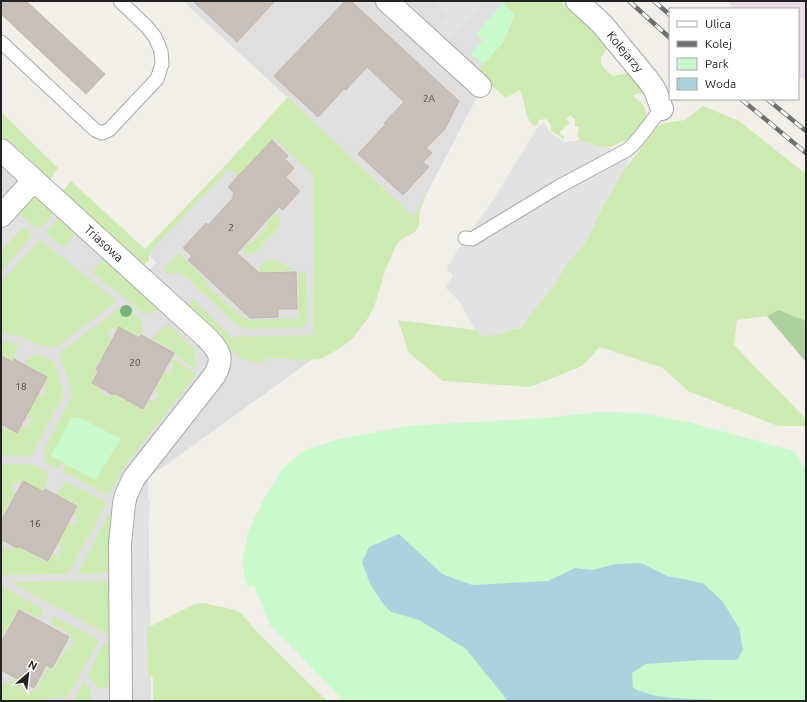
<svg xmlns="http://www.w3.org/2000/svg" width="807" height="702" viewBox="0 0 807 702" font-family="Ubuntu,sans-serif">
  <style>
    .residential { fill: #e0dfdf }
    .industrial { fill: #ebdbe8 }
    .grass { fill: #cdebb0 }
    .forest { fill: #add19e }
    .park { fill: #c8facc }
    .parking { fill: #e2e2e2 }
    .water { fill: #aad3df }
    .building { fill: #c7bfb8; stroke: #c4b6ab }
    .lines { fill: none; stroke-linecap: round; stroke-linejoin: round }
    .lane-casing { stroke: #a9a9a9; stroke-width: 15 }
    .street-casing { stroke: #a9a9a9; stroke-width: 24 }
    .lane { stroke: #fff; stroke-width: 13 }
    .street { stroke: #fff; stroke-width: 22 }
    .rail-casing { stroke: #707070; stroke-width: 4.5 }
    .rail { stroke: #fff; stroke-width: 3; stroke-dasharray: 9; stroke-linecap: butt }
    .tree { fill: #74b475 }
    .labels { text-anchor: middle; stroke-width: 3; stroke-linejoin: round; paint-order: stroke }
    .number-label { font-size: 10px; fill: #4b4948 }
    .street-label { font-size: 12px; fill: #222; stroke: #fff }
  </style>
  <rect width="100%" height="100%" fill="#f2efe9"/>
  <!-- residential -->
  <g class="residential">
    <path d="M 183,1 L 505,1 L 500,53 L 414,218 L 314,122 Z"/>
    <path d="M 275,120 L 313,151 L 328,348 L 148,478 L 151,701 L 1,701 L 1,156 L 141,278 L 156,263 L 148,253 Z"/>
  </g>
  <!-- industrial -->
  <path class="industrial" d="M 727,1 L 806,1 L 806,81 L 798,75 L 798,9 L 735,9 Z"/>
  <!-- grass -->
  <g class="grass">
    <path d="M 501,1 L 561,1 C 576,17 594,30 609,47 C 596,61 600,66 613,76 L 629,73 C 635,79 642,86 644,95 L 638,93 L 634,95 L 634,97 L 643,104 L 646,114 L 645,120 L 631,138 L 613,146 L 604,148 L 579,140 L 580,137 L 577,137 L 579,127 L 575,126 L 575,119 L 570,115 L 566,120 L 571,123 L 569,123 L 560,132 L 561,135 L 563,135 L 565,140 L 553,132 L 551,132 L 551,125 L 546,119 L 539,120 L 537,125 L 534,126 C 522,114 527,101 519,90 C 514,95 511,94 506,98 L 476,72 L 502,44 L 515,15 Z"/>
    <path d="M 288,97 L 414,217 L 430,185 L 420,210 L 419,226 L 415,232 L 399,241 L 396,246 L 385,271 L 375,304 L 368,318 L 352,339 L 337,350 L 320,359 L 308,360 L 293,360 L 284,358 L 271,359 L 266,357 L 264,362 L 258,363 L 241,358 L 221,343 L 185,309 L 193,299 L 231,337 L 313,335 L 314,175 L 275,139 L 239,177 L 229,169 L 149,253 L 149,260 L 145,264 L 142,264 L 60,194 L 71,181 L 145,249 L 222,169 Z"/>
    <path d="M 703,106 L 739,121 L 806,174 L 806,321 L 779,310 L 767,316 L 737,320 L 734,345 L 806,419 L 806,426 L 778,426 L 688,391 L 663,368 L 600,347 L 582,366 L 530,387 L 443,381 L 409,353 L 398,320 L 475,330 L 535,284 L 658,126 L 665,123 L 685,120 Z"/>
    <path d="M 1,112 L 58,168 L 50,180 L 1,136 Z"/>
    <path d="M 33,198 L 38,199 L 54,213 L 38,230 L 16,211 L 26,201 Z"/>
    <path d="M 275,214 L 277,215 L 278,214 L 280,217 L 280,226 L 255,253 L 247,255 L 242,252 L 251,241 L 253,243 L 268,225 L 267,223 Z"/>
    <path d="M 59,218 L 76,233 L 63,247 L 45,233 Z"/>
    <path d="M 23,227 L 33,235 L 1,271 L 1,251 Z"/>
    <path d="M 40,240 L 117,301 L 55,348 L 38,345 L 22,337 L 1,333 L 1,282 Z"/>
    <path d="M 179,253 L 208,282 L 206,284 L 243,319 L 245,316 L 250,320 L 299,318 L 298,273 L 305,271 C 306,280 310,319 306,325 C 304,328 301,328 298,328 L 246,329 L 238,325 L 230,319 L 184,275 L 177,273 L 167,274 L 163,269 Z"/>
    <path d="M 106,257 L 162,310 L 146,315 L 92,272 Z"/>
    <path d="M 269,260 L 279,262 L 293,269 L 293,270 L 258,273 L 262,264 Z"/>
    <path d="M 120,307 L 128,310 L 142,321 L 142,331 L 139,337 L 119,327 L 116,331 L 112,328 L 107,337 L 111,338 L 109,343 L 112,345 L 109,350 L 106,349 L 94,371 L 97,373 L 91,384 L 101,389 L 99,393 L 101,393 L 108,398 L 110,394 L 113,395 L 115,392 L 120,395 L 119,397 L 144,410 L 150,400 L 154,402 L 159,394 L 155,392 L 156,388 L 153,386 L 161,373 L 164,375 L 166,371 L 169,373 L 174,364 L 170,362 L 172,358 L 196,374 L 196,375 L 133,455 L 122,471 L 108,495 L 63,472 L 66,465 L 63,463 L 61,463 L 58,469 L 45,462 L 44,449 L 73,394 L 60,356 L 61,352 Z"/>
    <path d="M 167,324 L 194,349 L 196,369 L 174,354 L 175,352 L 152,339 Z"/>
    <path d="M 1,340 L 18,344 L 15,355 L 12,361 L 1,356 Z"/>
    <path d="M 37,354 L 54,362 L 64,394 L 32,455 L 27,457 L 1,456 L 1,426 L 17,434 L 22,425 L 27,428 L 32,419 L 27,417 L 29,412 L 26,411 L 34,397 L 36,399 L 39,394 L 43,396 L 47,388 L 43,386 L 48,376 L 25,364 L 29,358 Z"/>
    <path d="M 1,464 L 32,464 L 47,471 L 48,473 L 46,484 L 43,491 L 23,480 L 20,484 L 16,482 L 11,490 L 15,492 L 13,496 L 16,497 L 12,504 L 10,502 L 1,518 Z"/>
    <path d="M 66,481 L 107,503 L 68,574 L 1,575 L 1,541 L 4,542 L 2,546 L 11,551 L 14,547 L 17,549 L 19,546 L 23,548 L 23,549 L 48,563 L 53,553 L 58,556 L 62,547 L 58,544 L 59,541 L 57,539 L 64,526 L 67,527 L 69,524 L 74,526 L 78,517 L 74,515 L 79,505 L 56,494 Z"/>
    <path d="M 113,507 L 113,573 L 77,574 Z"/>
    <path d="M 113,581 L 111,636 L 10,582 Z"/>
    <path d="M 1,586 L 41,608 L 42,613 L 39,618 L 19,608 L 1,641 Z"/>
    <path d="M 203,603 L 231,609 L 241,613 L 257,632 L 327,701 L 153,701 L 153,678 L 151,676 L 148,677 L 147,628 L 195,604 Z"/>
    <path d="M 55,616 L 98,640 L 97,644 L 68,697 L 22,701 L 1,701 L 1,685 L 3,685 L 4,682 L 8,685 L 12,678 L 23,685 L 21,688 L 29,693 L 32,689 L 35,691 L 48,667 L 53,670 L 65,649 L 68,651 L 74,640 L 70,637 L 71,635 L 50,623 L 52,618 Z"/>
    <path d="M 109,643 L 112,645 L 110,685 L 105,688 L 96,688 L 96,684 L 89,678 L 88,674 L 104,644 Z"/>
    <path d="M 84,682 L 91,689 L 91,701 L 74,701 Z"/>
  </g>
  <!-- forest -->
  <path class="forest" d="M 779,310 L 806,321 L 806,362 L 767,316 Z"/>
  <!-- park -->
  <g class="park">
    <path d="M 503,3 L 515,15 L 502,44 L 483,64 L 472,55 L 472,52 L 483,40 L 476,34 Z"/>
    <path d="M 598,412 L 638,413 L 685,421 L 794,451 L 806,470 L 806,701 L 344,701 L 270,625 L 254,585 L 249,588 L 245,580 L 242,560 L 249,530 L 264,499 L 282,469 L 305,450 L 340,439 L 408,426 L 545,418 Z"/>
    <path d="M 78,417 L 121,439 L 95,480 L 51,456 L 70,419 Z"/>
  </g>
  <!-- parking -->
  <g class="parking">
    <path d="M 432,1 L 486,1 L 450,39 L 437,27 L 448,16 Z"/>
    <path d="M 544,123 L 551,133 L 565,142 L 579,140 L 604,148 L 610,148 L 629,161 L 598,216 L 590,235 L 583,246 L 567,264 L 554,286 L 529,316 L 522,329 L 514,329 L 497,335 L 482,336 L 475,330 L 459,301 L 446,288 L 446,285 L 452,278 L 452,274 L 448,271 L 447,268 L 465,238 L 490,205 L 539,125 Z"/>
    <path d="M 10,216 L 23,227 L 1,251 L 1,227 Z"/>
    <path d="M 134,500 L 150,501 L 145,559 L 148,679 L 138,679 L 135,680 L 132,686 L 133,586 L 132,577 L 129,577 Z"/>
    <path d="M 110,685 L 113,701 L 96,701 L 96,688 L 105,688 Z"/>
  </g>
  <!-- water -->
  <path class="water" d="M 399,534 L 442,574 L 472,585 L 548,581 L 575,568 L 593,570 L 616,564 L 641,563 L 667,576 L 703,583 L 723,602 L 739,628 L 743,650 L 737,660 L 702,660 L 646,664 L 632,673 L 633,688 C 663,702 691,697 722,701 L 508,701 L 466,649 L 419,620 L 391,612 L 384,605 L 370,584 L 362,562 L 369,547 Z"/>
  <!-- building -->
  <g class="building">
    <path d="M 1,1 L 26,1 L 105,74 L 86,94 L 1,14 Z"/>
    <path d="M 193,1 L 275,1 L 237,42 Z"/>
    <path d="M 345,1 L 351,1 L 459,101 L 445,129 L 426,148 L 432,153 L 423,162 L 429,167 L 403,195 L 358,154 L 386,124 L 384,123 L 404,102 L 367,67 L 346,90 L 344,89 L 318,117 L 274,76 Z"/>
    <path d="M 272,140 L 288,156 L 285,159 L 294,168 L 286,177 L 300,191 L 283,210 L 279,207 L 237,253 L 259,273 L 296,272 L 297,309 L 278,309 L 278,317 L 250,318 L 188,260 L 192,256 L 183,248 L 206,223 L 208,225 L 234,197 L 232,196 L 234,193 L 228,187 Z"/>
    <path d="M 119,327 L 139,338 L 141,335 L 174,353 L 143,409 L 114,393 L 113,395 L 92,383 L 98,372 L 96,370 Z"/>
    <path d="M 1,356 L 13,362 L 14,359 L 47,377 L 17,433 L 1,424 Z"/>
    <path d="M 23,481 L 44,492 L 45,489 L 77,506 L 48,561 L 18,546 L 17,548 L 1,539 L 1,521 Z"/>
    <path d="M 19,610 L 69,637 L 52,668 L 46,665 L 34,688 L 1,670 L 1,643 Z"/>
  </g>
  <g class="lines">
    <defs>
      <g id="lane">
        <path d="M 1,42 L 95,130 L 102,133 L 109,130 L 157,79 L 162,64 L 161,51 L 155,37 L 147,27 L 120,1"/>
        <path d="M 465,238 L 472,239 L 558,187 L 627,150 C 642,138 649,122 662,109"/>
      </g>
      <g id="street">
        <path d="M 387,1 L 480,86"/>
        <path id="s1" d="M 577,1 L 602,24 L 649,81 L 655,90 L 662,109"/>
        <path id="s2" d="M 1,150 L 206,337 C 219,351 225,357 214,376 L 134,478 L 126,495 L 124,504 L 120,544 L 121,701"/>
        <path d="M 1,216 L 34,180"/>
      </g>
    </defs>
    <!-- lane casing -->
    <use href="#lane" class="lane-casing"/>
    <!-- street casing -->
    <use href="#street" class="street-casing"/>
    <!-- lane -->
    <use href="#lane" class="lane"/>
    <!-- street -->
    <use href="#street" class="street"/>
    <defs>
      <g id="rail">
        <path d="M 629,1 L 670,38"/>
        <path d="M 654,1 L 670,15"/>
        <path d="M 741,99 L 806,153"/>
        <path d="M 767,99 L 806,131"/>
      </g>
    </defs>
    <!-- rail casing -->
    <use href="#rail" class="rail-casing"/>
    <!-- rail -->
    <use href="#rail" class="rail"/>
  </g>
  <!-- trees -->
  <circle class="tree" cx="126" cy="311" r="6"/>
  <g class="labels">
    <!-- number labels -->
    <g class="number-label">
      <text x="429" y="102">2A</text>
      <text x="231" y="231">2</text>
      <text x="135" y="366">20</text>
      <text x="21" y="390">18</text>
      <text x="35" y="527">16</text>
    </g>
    <!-- street labels -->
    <g class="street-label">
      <text dy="4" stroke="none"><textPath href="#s1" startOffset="70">Kolejarzy</textPath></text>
      <text dy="4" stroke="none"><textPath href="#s2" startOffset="139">Triasowa</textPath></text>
    </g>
  </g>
  <!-- border -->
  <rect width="807" height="702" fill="none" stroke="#222222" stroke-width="4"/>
  <!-- legend -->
  <rect x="669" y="8" width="130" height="92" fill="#ffffff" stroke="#a7a7a7"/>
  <rect x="677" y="21" width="20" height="6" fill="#ffffff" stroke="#a7a7a7"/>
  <text x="705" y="28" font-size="12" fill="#222222">Ulica</text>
  <rect x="677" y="41" width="20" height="6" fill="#707070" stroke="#a7a7a7"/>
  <text x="705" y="48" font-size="12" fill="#222222">Kolej</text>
  <rect x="677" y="58" width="20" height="12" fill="#c8facc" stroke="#a7a7a7"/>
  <text x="705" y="68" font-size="12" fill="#222222">Park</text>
  <rect x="677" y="78" width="20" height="12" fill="#aad3df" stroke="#a7a7a7"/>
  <text x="705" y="88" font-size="12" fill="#222222">Woda</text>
  <!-- north arrow -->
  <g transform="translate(28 674) rotate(28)" stroke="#ffffff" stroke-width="3" paint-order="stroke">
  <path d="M0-3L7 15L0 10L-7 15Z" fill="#222222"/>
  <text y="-6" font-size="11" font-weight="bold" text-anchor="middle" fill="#222222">N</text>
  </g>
</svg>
